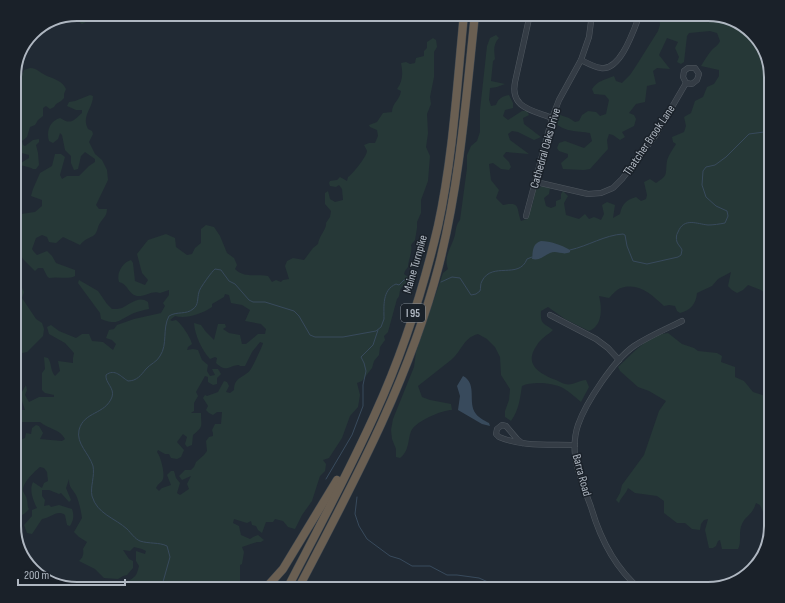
<svg xmlns="http://www.w3.org/2000/svg" width="785" height="603" viewBox="0 0 785 603" font-family="'Sofia Sans Condensed',sans-serif">
  <style>
    .green { fill: #263837; fill-rule: evenodd }
    .water { fill: #384a5c }
    .lines { fill: none; stroke-linecap: round; stroke-linejoin: round }
    .stream { stroke: #384a5c; stroke-width: 1 }
    .minor-casing { stroke: #4f575f; stroke-width: 6 }
    .highway-casing { stroke: #3f474f; stroke-width: 9 }
    .minor { stroke: #343c45; stroke-width: 5 }
    .highway { stroke: #6a5f52; stroke-width: 8 }
    .labels { text-anchor: middle; stroke-width: 3; stroke-linejoin: round; paint-order: stroke }
    .shield { fill: #1a2129; stroke: #828a93; stroke-width: 1 }
    .shield-label { font-size: 11px; font-weight: bold; fill: #afb7c1 }
    .street-label { font-size: 12px; fill: #afb7c1; stroke: #1a2129 }
    .rim { fill: none; stroke: #afb7c1; stroke-width: 2 }
  </style>
  <rect width="100%" height="100%" fill="#212a34"/>
  <!-- green -->
  <g class="green">
    <path d="M 77,14 C 81,14 84,18 86,22 L 82,24 L 72,16 Z"/>
    <path d="M 662,14 L 708,14 L 739,25 L 739,31 L 747,33 L 749,30 L 764,49 L 771,77 L 771,298 L 761,290 L 748,285 L 743,290 L 737,293 L 732,290 L 728,286 L 731,272 L 718,279 L 712,286 L 697,293 C 696,304 691,310 680,313 L 677,311 L 675,306 L 669,305 L 664,306 C 652,295 639,282 621,288 C 617,289 612,295 609,298 L 599,296 C 602,307 603,326 589,331 L 565,319 L 548,307 L 541,311 C 540,325 544,323 553,330 C 548,335 541,338 537,345 C 524,363 537,372 553,379 C 557,380 561,383 565,384 C 573,386 579,380 586,380 L 589,387 L 581,402 C 575,397 570,392 563,388 C 552,383 533,381 522,386 C 520,398 519,410 511,421 L 505,417 L 505,411 L 509,400 L 510,389 L 501,375 L 500,357 L 495,347 L 487,339 L 478,334 C 463,338 462,351 451,360 C 440,369 429,377 418,386 L 422,397 L 430,400 L 451,404 L 452,410 C 442,410 420,420 413,428 C 407,435 411,450 400,458 L 396,457 L 396,449 L 392,439 L 391,430 L 393,419 L 414,367 L 416,352 L 443,273 L 448,269 C 443,256 452,247 455,235 C 456,229 456,225 460,220 L 467,168 L 467,155 L 471,146 L 477,141 L 480,132 L 480,110 L 487,46 L 490,38 L 496,35 L 499,38 C 493,44 494,51 495,59 L 493,61 L 491,81 L 505,84 L 497,87 L 490,88 L 489,100 L 491,106 L 496,105 C 498,99 502,96 509,95 L 513,103 L 513,108 L 505,110 L 503,116 L 508,120 L 522,111 L 527,111 L 529,115 L 523,118 L 524,124 L 541,137 L 534,140 L 518,132 L 512,131 L 508,134 L 510,140 L 529,154 L 506,152 L 503,156 L 509,162 L 511,167 L 509,170 L 501,169 L 493,163 L 489,164 L 491,180 L 499,190 L 496,198 L 503,205 C 521,201 516,208 521,221 L 527,219 L 533,203 L 535,190 L 542,186 L 550,188 L 549,194 L 544,198 L 546,206 L 551,208 L 556,206 L 556,201 L 561,199 L 561,194 L 563,191 L 568,196 L 564,203 L 566,215 L 579,219 L 585,214 L 589,219 L 594,217 L 601,220 L 604,214 L 602,205 L 607,202 L 615,205 L 613,218 L 620,214 C 622,204 626,200 636,197 L 641,201 L 646,199 L 647,195 L 644,182 L 650,179 L 656,183 C 669,175 665,174 667,161 C 668,156 673,149 676,144 L 673,142 L 672,137 L 684,132 L 686,126 L 684,117 L 691,113 L 695,101 L 703,97 L 707,87 L 714,84 L 719,76 L 719,70 L 701,66 C 704,61 707,56 711,51 C 714,47 718,46 720,41 L 717,33 L 710,31 L 689,33 L 687,36 L 684,62 L 681,64 L 677,62 L 679,57 L 675,48 L 678,42 L 667,38 L 659,55 L 670,69 L 657,68 L 653,71 L 656,84 L 647,86 L 645,102 L 636,104 L 629,113 L 634,115 L 636,119 L 634,126 L 622,132 L 625,137 L 620,140 L 613,135 L 609,134 L 607,140 L 608,149 L 590,169 L 584,170 L 563,169 L 561,163 L 568,157 L 568,154 L 559,151 L 557,148 L 559,143 L 565,141 L 584,148 L 592,141 L 590,133 C 578,131 560,132 554,120 L 560,115 L 569,118 L 575,122 L 579,121 L 582,115 L 588,111 L 596,112 L 600,116 L 606,114 L 609,100 L 605,95 L 594,94 L 592,89 C 598,80 605,80 614,76 L 616,81 L 622,83 L 630,75 L 636,66 L 658,31 L 660,25 L 659,16 Z"/>
    <path d="M 433,38 L 436,40 L 437,47 L 434,52 L 434,77 L 430,97 L 431,104 L 427,114 L 428,133 L 426,147 L 430,156 L 428,181 L 421,200 L 421,213 L 417,222 L 417,228 L 415,240 L 411,245 C 413,252 408,260 408,267 L 405,271 L 404,274 L 412,280 C 408,282 405,283 402,287 C 398,291 401,296 397,299 L 388,332 L 384,336 L 385,340 L 380,347 L 379,355 L 374,361 L 372,368 L 362,381 L 357,383 L 360,395 L 358,407 L 350,416 L 342,438 L 329,458 L 323,460 L 326,464 L 325,471 L 320,476 L 312,501 L 302,515 L 295,529 L 288,527 L 283,521 L 275,519 L 273,522 L 266,522 L 262,533 L 258,530 L 256,526 L 252,525 L 251,521 L 247,523 L 234,519 L 233,523 L 239,526 L 241,535 L 250,539 L 253,537 L 258,535 L 264,540 L 261,542 L 257,542 L 242,547 L 244,552 L 242,564 L 240,565 L 240,583 L 235,589 L 129,589 L 127,586 L 130,580 C 137,576 137,573 139,566 L 136,561 L 136,551 L 145,554 L 146,551 L 142,549 L 134,547 L 130,551 L 123,550 L 129,559 L 133,561 L 133,568 L 127,575 L 123,576 L 118,579 L 104,578 L 95,569 L 79,561 C 83,558 84,554 83,549 L 87,542 L 79,537 L 74,532 L 82,518 C 81,510 79,502 76,495 C 72,488 69,488 69,479 L 66,488 L 71,500 L 69,502 L 61,493 L 59,494 L 49,490 L 42,490 L 42,496 L 45,500 L 44,506 L 49,505 L 51,507 L 59,505 L 72,509 C 74,515 74,520 70,526 L 67,525 L 65,515 C 57,509 51,518 42,519 L 32,534 L 27,533 L 24,525 L 32,516 L 32,510 L 37,508 C 33,500 29,490 33,482 L 42,488 L 44,483 L 48,481 L 47,472 L 44,468 L 40,467 C 35,471 22,483 23,491 C 24,494 27,497 27,500 C 28,504 27,506 29,509 C 26,513 23,514 20,517 C 17,519 18,522 14,523 L 14,449 L 18,441 L 25,438 L 26,433 L 31,434 L 32,428 L 36,425 L 39,426 L 43,433 L 40,439 L 62,441 L 65,439 C 60,429 48,429 40,422 L 14,422 L 14,407 L 19,410 L 25,410 L 20,395 L 26,385 L 27,390 L 25,395 L 29,402 L 39,397 L 54,397 L 54,395 L 45,393 L 42,390 L 42,373 L 45,369 L 44,357 L 48,358 C 52,364 50,370 55,376 L 60,371 L 58,361 L 73,363 L 73,358 L 74,353 L 65,343 L 49,334 L 47,327 L 51,325 L 59,331 L 76,338 L 82,334 L 89,334 L 92,341 L 103,342 L 113,350 L 116,344 L 112,340 L 106,338 L 109,330 L 114,329 L 117,325 L 134,319 L 161,313 L 165,306 L 163,303 L 169,295 L 169,290 L 160,293 C 152,290 145,297 137,296 C 128,294 128,284 119,282 C 116,273 123,262 131,260 L 133,263 L 135,281 L 145,285 L 148,280 L 142,273 L 137,254 L 148,240 L 166,234 L 175,238 L 176,247 L 187,255 L 192,254 L 195,248 L 201,243 L 201,229 L 206,225 L 214,227 L 220,236 L 227,253 L 234,258 L 237,265 L 235,269 C 243,278 256,274 268,276 L 272,282 L 276,280 L 281,282 L 283,280 L 289,279 L 285,266 L 287,261 L 293,258 L 304,260 L 313,248 L 318,244 C 319,236 327,229 326,223 L 330,217 L 331,211 L 325,204 L 325,193 L 328,191 L 330,199 L 335,202 L 343,200 L 342,189 L 339,185 L 336,187 L 330,186 L 329,183 L 330,181 L 337,180 L 340,177 L 347,181 L 348,177 C 352,175 367,156 367,151 C 367,150 365,147 364,145 L 369,143 L 375,143 L 378,136 L 377,130 L 370,127 L 369,125 L 377,122 L 383,113 L 392,112 C 392,103 400,100 401,91 L 397,89 C 403,81 403,73 401,63 L 406,62 L 410,64 L 415,63 L 416,58 L 424,56 L 424,51 L 427,48 L 427,42 ZM 225,294 L 229,295 L 231,303 L 242,305 L 250,310 L 245,321 L 261,324 L 266,329 L 265,334 L 258,334 L 246,344 L 242,344 L 240,335 L 229,333 L 223,329 L 226,327 L 225,324 L 218,324 L 214,340 L 206,332 L 201,325 L 194,323 C 195,336 202,350 210,359 L 215,357 L 217,358 L 216,363 C 227,373 227,366 239,365 L 240,366 L 245,366 L 252,352 L 260,342 L 263,343 C 263,345 253,366 251,369 C 245,378 234,376 234,390 L 230,393 L 226,392 L 229,386 L 227,382 L 224,381 L 218,392 L 207,396 L 205,395 L 203,398 L 208,406 L 206,410 L 209,413 L 213,415 L 217,412 L 222,412 L 221,424 L 215,424 L 212,430 L 213,433 L 213,436 L 209,437 L 206,441 L 207,451 L 204,455 L 196,462 L 194,467 L 191,470 L 185,470 L 179,476 L 182,480 L 191,476 L 187,484 L 189,489 L 180,495 L 177,493 L 180,483 L 176,478 L 174,471 L 171,471 L 167,475 L 171,485 L 162,488 L 159,491 L 156,488 C 158,484 159,484 162,481 C 166,476 161,457 157,452 L 158,450 L 165,454 L 169,454 L 171,458 L 177,459 L 181,457 L 184,450 L 177,442 L 183,434 L 187,437 L 185,444 L 187,447 L 192,445 L 193,435 C 204,426 201,427 201,413 L 191,413 L 194,411 L 194,403 L 198,396 L 196,392 L 205,376 L 208,377 L 208,382 L 213,385 L 217,384 L 217,378 L 221,374 L 218,369 L 212,369 L 215,375 L 210,376 L 207,371 L 208,365 L 202,360 L 198,350 L 193,349 L 187,350 L 188,347 L 192,344 C 191,338 181,323 176,320 L 172,321 L 170,320 L 175,316 C 186,319 202,314 212,307 L 212,304 L 224,297 Z"/>
    <path d="M 30,68 C 37,68 39,72 45,75 C 53,79 62,80 66,89 L 64,94 L 64,98 L 61,101 L 56,104 L 54,107 L 50,109 L 46,106 L 43,108 L 43,116 L 38,120 L 35,125 L 30,127 L 27,137 L 22,141 L 23,145 L 25,146 L 33,140 L 39,139 L 39,142 L 36,145 L 38,153 L 39,165 L 36,169 L 33,169 C 28,166 24,167 19,164 L 29,158 L 29,155 L 14,151 L 14,73 L 16,69 L 18,74 L 23,73 L 24,70 Z"/>
    <path d="M 90,95 L 93,96 C 93,108 81,116 88,129 L 92,131 L 93,134 L 89,142 L 95,154 L 102,160 L 107,170 L 108,180 L 96,205 L 99,209 L 107,209 C 107,216 103,218 100,223 C 97,227 98,233 93,236 C 87,239 84,240 80,245 L 63,237 L 56,243 L 49,242 L 47,237 L 42,235 L 36,238 L 32,249 L 34,252 L 37,255 L 47,251 L 52,256 L 56,263 L 75,270 L 75,276 C 68,280 58,276 49,278 L 47,276 L 43,268 L 38,268 L 35,271 L 23,259 L 14,242 L 14,215 L 35,212 L 42,206 L 42,200 L 31,196 L 33,189 L 40,173 L 52,166 L 55,154 L 61,154 L 65,157 L 60,175 L 62,179 L 67,176 L 79,176 L 89,166 L 95,162 L 95,159 L 85,152 L 81,156 L 78,169 L 74,170 L 71,163 L 71,156 L 65,150 L 62,135 L 60,133 L 58,139 L 53,143 L 49,141 C 46,131 50,121 60,118 C 71,125 73,121 82,113 L 82,110 L 76,110 L 67,106 L 69,102 L 75,101 Z"/>
    <path d="M 14,271 L 24,292 L 22,298 L 36,319 L 42,323 L 44,329 L 43,336 L 27,352 L 17,354 L 14,352 Z"/>
    <path d="M 79,280 L 98,291 L 107,304 L 112,309 C 115,309 119,309 122,308 C 130,304 139,295 148,302 L 149,309 C 144,310 139,311 134,313 C 118,320 119,326 101,319 L 100,313 L 78,283 Z"/>
    <path d="M 668,333 L 682,344 L 694,348 L 698,351 L 717,353 L 722,356 L 721,362 L 735,367 L 735,377 L 744,381 L 753,392 L 766,396 L 771,400 L 771,514 L 763,512 L 760,505 L 756,503 C 752,516 745,516 742,524 C 738,532 742,542 738,549 L 722,549 L 720,540 L 718,541 L 716,546 L 713,548 L 709,548 L 705,530 L 708,519 L 704,520 L 701,524 L 700,530 L 692,529 L 685,523 L 677,523 L 664,513 L 664,501 L 657,496 L 635,493 L 628,488 C 626,494 621,497 619,503 L 616,500 L 620,493 L 622,485 L 644,455 L 659,411 L 666,401 L 649,391 L 638,387 L 620,371 L 618,367 C 631,355 649,334 668,333 Z"/>
    <path d="M 101,582 L 105,582 L 105,585 L 100,589 L 82,589 Z"/>
  </g>
  <!-- water -->
  <g class="water">
    <path d="M 541,241 C 550,241 562,245 570,250 L 570,252 C 563,256 557,250 550,253 C 543,256 540,261 532,259 C 533,251 532,244 541,241 Z"/>
    <path d="M 463,376 C 478,384 467,403 476,414 C 479,418 485,421 489,423 L 490,426 L 482,424 L 458,410 L 460,396 L 457,386 Z"/>
  </g>
  <g class="lines">
    <!-- stream -->
    <g class="stream">
      <path d="M 570,250 C 588,246 605,235 623,234 L 625,235 L 627,246 L 633,261 L 647,264 L 678,257 L 681,255 L 682,250 C 681,247 678,245 677,242 C 676,239 676,235 678,232 C 684,217 697,224 708,225 C 713,225 720,224 725,223 L 728,216 L 727,211 L 716,206 L 706,197 L 702,185 L 703,171 L 706,167 L 715,165 L 726,157 L 749,134 L 764,132 L 771,118"/>
      <path d="M 441,282 L 452,277 L 460,278 L 471,295 L 476,294 L 480,291 C 481,288 480,284 482,281 C 492,261 519,280 527,259 L 532,257"/>
      <path d="M 326,479 L 352,435 L 363,406 L 363,385 L 366,371 L 364,363 L 361,357 L 373,345 L 378,330"/>
      <path d="M 357,497 L 355,514 L 359,526 L 367,539 L 390,556 L 400,559 L 412,566 L 430,566 L 447,575 L 457,575 L 479,578 L 488,582 L 514,589"/>
      <path d="M 161,589 L 170,557 L 167,546 C 159,542 149,544 140,541 C 135,539 131,533 127,529 C 115,518 97,514 92,496 C 90,487 95,476 93,466 C 89,453 76,444 79,430 C 84,411 105,415 112,397 C 115,388 105,383 106,375 C 115,368 121,377 128,381 C 137,381 141,375 146,369 C 150,364 157,362 160,356 C 168,344 162,329 169,316 C 177,311 186,315 193,309 C 199,305 197,298 199,292 C 199,289 213,270 215,269 L 221,270 L 229,281 L 235,284 L 249,300 L 253,302 L 265,302 L 294,311 L 299,316 L 310,335 L 315,337 L 343,337 L 376,331 L 381,327 L 384,319 C 384,306 382,290 396,284 L 399,285 L 404,280 L 417,275"/>
    </g>
    <defs>
      <g id="minor">
        <path d="M 530,14 L 515,82 C 510,108 532,110 552,118"/>
        <path d="M 581,60 C 587,63 594,67 601,68 C 621,71 634,29 640,14"/>
        <path d="M 536,182 L 588,194 L 601,193 L 613,188 L 622,179 L 655,136 L 686,83 L 692,84 L 697,80 L 699,74 L 695,68 L 688,68 L 684,71 L 683,77 L 686,83"/>
        <path d="M 526,216 L 552,118 L 559,100 L 581,60 L 589,37 L 592,14"/>
        <path d="M 550,315 L 596,339 L 608,348 L 619,360"/>
        <path d="M 522,443 L 517,439 L 506,426 L 502,425 L 497,429 L 496,434 L 499,437 C 522,447 550,444 575,445"/>
        <path d="M 640,589 C 615,568 600,538 591,507 C 585,490 577,473 575,455 C 574,445 575,434 578,425 C 586,402 614,360 634,346 C 649,336 666,329 682,321"/>
      </g>
      <g id="highway">
        <path d="M 265,589 L 283,569 L 337,480"/>
        <path d="M 287,589 C 317,531 348,474 375,414 C 402,355 423,290 438,226 C 453,157 457,85 464,14"/>
        <path d="M 298,589 C 353,484 409,381 439,265 C 460,182 466,98 475,14"/>
      </g>
    </defs>
    <!-- minor casing -->
    <use href="#minor" class="minor-casing"/>
    <!-- highway casing -->
    <use href="#highway" class="highway-casing"/>
    <!-- minor -->
    <use href="#minor" class="minor"/>
    <!-- highway -->
    <use href="#highway" class="highway"/>
  </g>
  <g class="labels">
    <!-- shield labels -->
    <rect class="shield" x="401" y="304" width="24" height="18" rx="3"/>
    <g class="shield-label">
      <text x="413" y="317">I 95</text>
    </g>
    <!-- street labels -->
    <g class="street-label">
      <text transform="translate(649 140) rotate(-56)" y="4">Thatcher Brook Lane</text>
      <text transform="translate(545 148) rotate(-74)" y="4">Cathedral Oaks Drive</text>
      <text transform="translate(415 264) rotate(-74)" y="4">Maine Turnpike</text>
      <text transform="translate(582 475) rotate(75)" y="4">Barra Road</text>
    </g>
  </g>
  <!-- crop -->
  <path d="M0 0H785V603H0ZM77 21H708A56 56 0 0 1 764 77V526A56 56 0 0 1 708 582H77A56 56 0 0 1 21 526V77A56 56 0 0 1 77 21Z" fill="#1a2129" fill-rule="evenodd"/>
  <path class="rim" d="M77 21H708A56 56 0 0 1 764 77V526A56 56 0 0 1 708 582H77A56 56 0 0 1 21 526V77A56 56 0 0 1 77 21Z"/>
  <!-- scale -->
  <path d="M18 579v6h107v-6" fill="none" stroke="#afb7c1" stroke-width="2"/>
  <text x="24" y="579" font-size="12" fill="#afb7c1" stroke="#1a2129" stroke-width="3" paint-order="stroke">200 m</text>
</svg>
